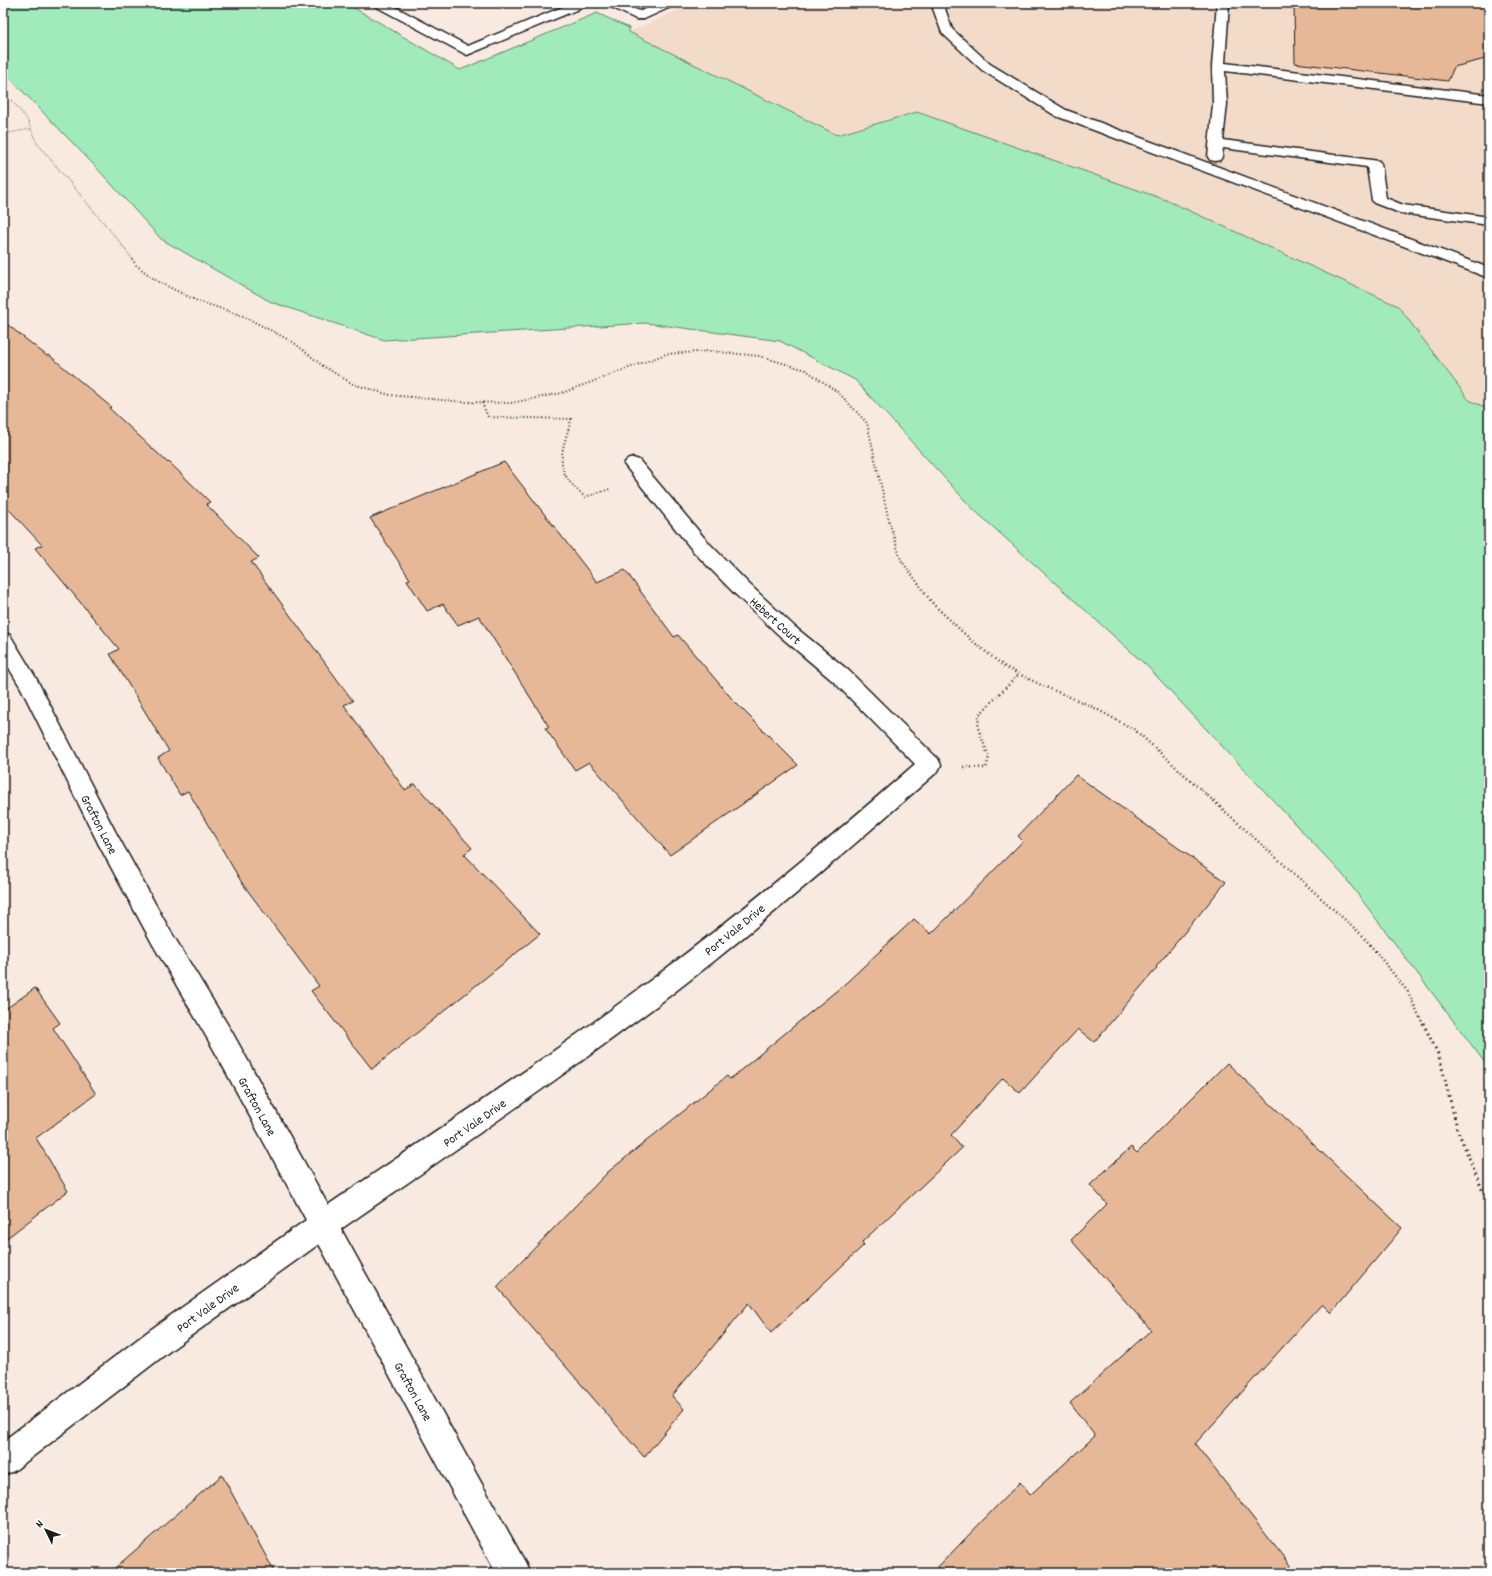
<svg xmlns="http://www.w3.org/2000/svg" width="1492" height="1576" viewBox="0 0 1492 1576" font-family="Dekko,sans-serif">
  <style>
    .built { fill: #f3dbca }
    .green { fill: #a1ebba; stroke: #5e846b }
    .building { fill: #e7b898; stroke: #1c1c1c }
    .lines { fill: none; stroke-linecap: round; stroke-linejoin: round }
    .lane-casing { stroke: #1c1c1c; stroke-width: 3 }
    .street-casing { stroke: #1c1c1c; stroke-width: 3 }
    .path-far3 { stroke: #1c1c1c; stroke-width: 1.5; stroke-dasharray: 0.5 2; stroke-linecap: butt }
    .path-far2 { stroke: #1c1c1c; stroke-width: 2; stroke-dasharray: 1 2.5; stroke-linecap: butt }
    .path-far1 { stroke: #1c1c1c; stroke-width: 2.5; stroke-dasharray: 1 3; stroke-linecap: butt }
    .path { stroke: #1c1c1c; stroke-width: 3; stroke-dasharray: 1.5 4; stroke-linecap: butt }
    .lane { fill: #fff; fill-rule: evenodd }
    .street { fill: #fff; fill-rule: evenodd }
    .labels { text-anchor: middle; stroke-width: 3.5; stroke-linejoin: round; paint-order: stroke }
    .street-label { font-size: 13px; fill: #1c1c1c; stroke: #fff }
  </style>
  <rect width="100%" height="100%" fill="#f8eae0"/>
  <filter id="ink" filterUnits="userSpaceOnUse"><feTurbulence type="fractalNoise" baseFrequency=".025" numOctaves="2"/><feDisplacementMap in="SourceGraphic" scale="8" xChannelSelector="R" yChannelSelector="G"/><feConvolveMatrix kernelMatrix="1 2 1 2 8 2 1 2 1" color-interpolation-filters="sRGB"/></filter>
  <g filter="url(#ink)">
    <!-- built -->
    <path class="built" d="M 694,3 L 1489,3 L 1489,409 L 1469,400 L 1398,306 L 917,112 L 837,135 L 629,32 Z"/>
    <!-- green -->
    <path class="green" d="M 3,3 L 346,3 L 460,70 L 597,13 L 629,28 L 629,32 L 837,135 L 917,112 L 1166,200 L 1398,306 L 1469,400 L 1489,409 L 1489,1068 L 1343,875 L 1147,666 L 972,508 L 855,380 L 780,341 L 646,323 L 384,340 L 271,302 L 161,239 L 95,166 L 3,71 Z"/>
    <!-- building -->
    <g class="building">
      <path d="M 1294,3 L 1489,3 L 1489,58 L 1454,67 L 1448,81 L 1295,63 Z"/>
      <path d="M 3,321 L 47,356 L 49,355 L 111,407 L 109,408 L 168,463 L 169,462 L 210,502 L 206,504 L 259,558 L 251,562 L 353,701 L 344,705 L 405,790 L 415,784 L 472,848 L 464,854 L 540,934 L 372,1069 L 311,991 L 319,986 L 242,883 L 188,791 L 180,795 L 158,758 L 169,751 L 110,654 L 119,649 L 35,548 L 42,545 L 3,503 Z"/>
      <path d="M 504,462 L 597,582 L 625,570 L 674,637 L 678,635 L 733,700 L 798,765 L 670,855 L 589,762 L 575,770 L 545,728 L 549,727 L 479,616 L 458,625 L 443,604 L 427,611 L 407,580 L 410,579 L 370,518 Z"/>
      <path d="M 1076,775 L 1226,882 L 1156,967 L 1157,968 L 1094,1042 L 1078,1029 L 1020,1093 L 1003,1078 L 951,1135 L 962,1148 L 862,1242 L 864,1245 L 771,1333 L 749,1303 L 672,1396 L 684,1409 L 644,1457 L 497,1287 L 608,1172 L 727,1076 L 730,1079 L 847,982 L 914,919 L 931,934 L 1023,841 L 1018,836 Z"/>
      <path d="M 35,988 L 60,1023 L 53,1028 L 96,1094 L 36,1138 L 68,1191 L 3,1241 L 3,1011 Z"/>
      <path d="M 1227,1063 L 1402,1228 L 1331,1313 L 1322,1304 L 1195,1444 L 1296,1573 L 932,1573 L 1020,1482 L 1030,1495 L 1095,1436 L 1070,1403 L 1151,1330 L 1071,1240 L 1107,1204 L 1090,1185 L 1131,1147 L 1137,1153 Z"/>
      <path d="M 222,1475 L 275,1573 L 109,1573 Z"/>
    </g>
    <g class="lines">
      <defs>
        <g id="lane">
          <path d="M 373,3 L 388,3 L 468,46 L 572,3 L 588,3 L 586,6 L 467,55 L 375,6 Z"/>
          <path d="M 659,3 L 675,3 L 673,6 L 644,19 L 636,19 L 634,16 L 636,13 Z"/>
          <path d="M 931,3 L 943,3 L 952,29 L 990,64 L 1066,110 L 1489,268 L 1489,278 L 1056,116 L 982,70 L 942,33 Z"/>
          <path d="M 1217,3 L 1229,3 L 1225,63 L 1489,95 L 1489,103 L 1225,71 L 1227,104 L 1223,140 L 1379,161 L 1381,164 L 1386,198 L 1403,205 L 1489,217 L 1489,225 L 1400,213 L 1374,203 L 1372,200 L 1367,167 L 1223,148 L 1222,157 L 1220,160 L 1215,161 L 1210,160 L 1208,157 L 1213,104 L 1212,66 Z"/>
        </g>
        <g id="street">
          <path d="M 607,3 L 622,3 L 644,13 L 646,16 L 644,19 L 636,19 L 609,6 Z"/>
          <path d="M 633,458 L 639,460 L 707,541 L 749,584 L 795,627 L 848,670 L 938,759 L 941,765 L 938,771 C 847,851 755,931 659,1004 C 555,1082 448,1155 341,1229 L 525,1562 L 530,1573 L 496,1573 L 319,1244 L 171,1350 L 14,1471 L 3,1475 L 3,1441 L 150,1330 L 306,1220 L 214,1050 L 152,943 L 99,845 L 21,688 L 3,658 L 3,632 L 10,635 L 36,678 L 115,831 L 168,927 L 232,1032 L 328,1205 C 433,1133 541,1063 643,986 C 737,916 827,841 915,764 L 834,682 L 781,637 L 735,594 L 693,551 L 627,468 L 624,464 L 627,460 Z"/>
        </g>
      </defs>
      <!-- lane casing -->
      <use href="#lane" class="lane-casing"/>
      <!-- street casing -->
      <use href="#street" class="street-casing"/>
      <!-- path-far3 -->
      <g class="path-far3">
        <path d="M 3,95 L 13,102 L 27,119 L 36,142 L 119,241 L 133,260"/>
        <path d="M 3,134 L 31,129"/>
      </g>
      <!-- path-far2 -->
      <g class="path-far2">
        <path d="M 132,259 L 136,265 L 157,281 L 195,300 L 243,316 L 293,342 L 323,366 L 353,384 L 390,395 L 463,402 L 511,403 L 562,393 L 666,354 L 710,351 L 759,356 L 806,370 L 839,393 L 867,423 L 889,521 L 901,560 L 926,594"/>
        <path d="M 482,403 L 488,417 L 571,419 C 570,425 568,431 566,437 C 557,467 562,477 585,497 L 610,489"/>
      </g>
      <!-- path-far1 -->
      <g class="path-far1">
        <path d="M 925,593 L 934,605 L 971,640 L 1005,667 L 1041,685 L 1091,706 L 1135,730 L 1363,936 L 1408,992 L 1423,1024"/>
        <path d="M 963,767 L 986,768 L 989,757 L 978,728 L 979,715 L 1019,674"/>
      </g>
      <!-- path -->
      <path class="path" d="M 1423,1023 L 1439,1056 L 1458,1131 L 1489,1206"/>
      <!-- lane -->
      <use href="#lane" class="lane"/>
      <!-- street -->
      <use href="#street" class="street"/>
    </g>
  </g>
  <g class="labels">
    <!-- street labels -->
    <g class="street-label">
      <text transform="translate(776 620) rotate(42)" y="5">Hebert Court</text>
      <text transform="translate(100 824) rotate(63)" y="5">Grafton Lane</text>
      <text transform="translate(734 929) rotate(-39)" y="5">Port Vale Drive</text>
      <text transform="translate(258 1106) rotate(61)" y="5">Grafton Lane</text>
      <text transform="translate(474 1122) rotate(-35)" y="5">Port Vale Drive</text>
      <text transform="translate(207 1307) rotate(-36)" y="5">Port Vale Drive</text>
      <text transform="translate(414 1391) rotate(61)" y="5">Grafton Lane</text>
    </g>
  </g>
  <!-- margin -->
  <rect width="1492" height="1576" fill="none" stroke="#fff" stroke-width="16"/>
  <rect x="8" y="8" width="1476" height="1560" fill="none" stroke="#1c1c1c" stroke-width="1.5" filter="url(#ink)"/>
  <!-- north arrow -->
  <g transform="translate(46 1530) rotate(313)" stroke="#ffffff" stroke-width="3" paint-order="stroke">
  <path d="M0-3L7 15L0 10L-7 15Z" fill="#1c1c1c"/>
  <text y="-6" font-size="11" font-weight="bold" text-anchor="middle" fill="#1c1c1c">N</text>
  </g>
</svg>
